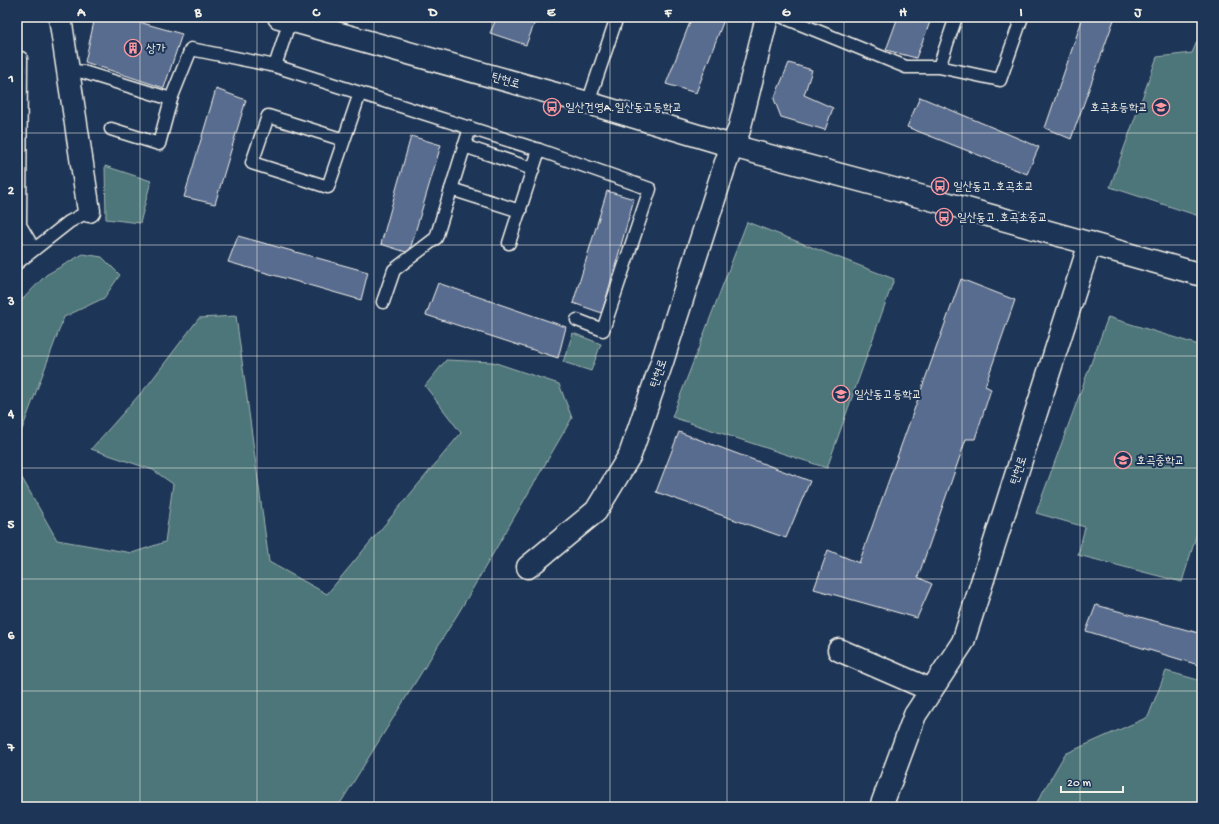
<svg xmlns="http://www.w3.org/2000/svg" width="1219" height="824" viewBox="0 0 1219 824" font-family="'Gochi Hand','Poor Story',sans-serif">
  <style>
    .green { fill: #4e767a; stroke: #a1b4b1 }
    .building { fill: #596c90; stroke: #f4f1e8 }
    .lines { fill: none; stroke-linecap: round; stroke-linejoin: round }
    .service-casing { stroke: #f4f1e8; stroke-width: 15 }
    .minor-casing { stroke: #f4f1e8; stroke-width: 25 }
    .secondary-casing { stroke: #f4f1e8; stroke-width: 25 }
    .service { stroke: #1d3557; stroke-width: 12 }
    .minor { stroke: #1d3557; stroke-width: 22 }
    .secondary { stroke: #1d3557; stroke-width: 22 }
    .grid { fill: none; stroke: #f4f1e8; stroke-width: 1; stroke-opacity: 0.55 }
    .labels { text-anchor: middle; stroke-width: 4; stroke-linejoin: round; paint-order: stroke }
    .poi-label { font-size: 12px; fill: #f4f1e8; stroke: #1d3557; text-anchor: start }
    .street-label { font-size: 12px; fill: #f4f1e8; stroke: #1d3557 }
    .neatline { fill: none; stroke: #f4f1e8; stroke-width: 1.5 }
    .grid-label { font-size: 13px; text-anchor: middle; font-weight: bold; fill: #f4f1e8 }
  </style>
  <rect width="100%" height="100%" fill="#1d3557"/>
  <filter id="ink" filterUnits="userSpaceOnUse"><feTurbulence type="fractalNoise" baseFrequency=".025" numOctaves="2"/><feDisplacementMap in="SourceGraphic" scale="8" xChannelSelector="R" yChannelSelector="G"/><feConvolveMatrix kernelMatrix="1 2 1 2 8 2 1 2 1" color-interpolation-filters="sRGB"/></filter>
  <g filter="url(#ink)">
    <!-- green -->
    <g class="green">
      <path d="M 1202,30 L 1202,217 L 1110,187 L 1157,57 L 1192,53 Z"/>
      <path d="M 105,166 L 151,181 L 140,223 L 106,219 Z"/>
      <path d="M 747,222 L 894,279 L 827,468 L 672,417 Z"/>
      <path d="M 83,254 L 102,257 L 120,275 L 104,298 L 64,317 L 17,443 L 17,305 L 46,275 Z"/>
      <path d="M 236,316 L 269,562 L 327,594 L 461,433 L 425,386 L 446,360 L 493,362 L 559,384 L 572,418 L 459,612 L 338,807 L 17,807 L 17,469 L 57,540 L 132,553 L 165,542 L 173,484 L 153,470 L 91,449 L 148,385 L 199,318 Z"/>
      <path d="M 1108,317 L 1202,346 L 1202,517 L 1182,582 L 1078,555 L 1085,527 L 1036,513 Z"/>
      <path d="M 573,333 L 601,344 L 591,371 L 563,362 Z"/>
      <path d="M 1166,671 L 1202,681 L 1202,807 L 1034,807 L 1065,754 L 1148,717 Z"/>
    </g>
    <!-- building -->
    <g class="building">
      <path d="M 95,17 L 121,17 L 182,34 L 164,88 L 85,62 Z"/>
      <path d="M 497,17 L 537,17 L 526,45 L 490,33 Z"/>
      <path d="M 692,17 L 725,17 L 696,93 L 666,84 Z"/>
      <path d="M 898,17 L 932,17 L 916,58 L 886,50 Z"/>
      <path d="M 1083,17 L 1115,17 L 1071,139 L 1045,128 Z"/>
      <path d="M 789,63 L 812,70 L 804,95 L 833,108 L 825,130 L 781,117 L 774,99 Z"/>
      <path d="M 216,89 L 246,100 L 215,204 L 184,197 Z"/>
      <path d="M 920,97 L 1039,147 L 1027,174 L 907,127 Z"/>
      <path d="M 411,136 L 441,145 L 409,253 L 381,244 Z"/>
      <path d="M 607,191 L 634,199 L 602,313 L 573,303 Z"/>
      <path d="M 238,236 L 368,272 L 361,300 L 228,262 Z"/>
      <path d="M 961,279 L 1015,300 L 985,386 L 991,389 L 975,439 L 966,439 L 918,577 L 932,584 L 917,618 L 814,589 L 828,550 L 859,563 Z"/>
      <path d="M 438,283 L 566,327 L 558,358 L 426,315 Z"/>
      <path d="M 679,432 L 810,481 L 786,538 L 656,492 Z"/>
      <path d="M 1096,605 L 1202,634 L 1202,666 L 1086,631 Z"/>
    </g>
    <g class="lines">
      <defs>
        <g id="service">
          <path d="M 783,17 L 906,67 L 939,67 L 1000,80 L 1022,17"/>
          <path d="M 21,58 L 20,225 L 34,249"/>
          <path d="M 275,66 L 290,20"/>
          <path d="M 939,67 L 956,17"/>
          <path d="M 68,70 L 83,72 L 171,99"/>
          <path d="M 588,103 L 617,17"/>
          <path d="M 111,129 L 159,144 L 171,99 L 191,49 L 275,66 L 539,150 L 650,189 L 603,330 L 577,320"/>
          <path d="M 344,140 L 268,116 L 252,163 L 328,187 L 360,93"/>
          <path d="M 464,146 L 533,169"/>
          <path d="M 451,189 L 520,211"/>
          <path d="M 509,243 L 539,150"/>
          <path d="M 17,247 L 34,249"/>
          <path d="M 17,263 L 69,222 L 89,211"/>
          <path d="M 383,302 L 394,270 L 436,238 L 470,128"/>
        </g>
        <g id="minor">
          <path d="M 60,17 L 89,211"/>
          <path d="M 528,567 L 596,511 L 630,455 L 662,362 L 724,168 L 732,146"/>
          <path d="M 839,650 L 931,690"/>
          <path d="M 881,807 L 915,715 L 963,642 L 1090,243"/>
        </g>
        <g id="secondary">
          <path d="M 279,17 L 588,103 L 732,146 L 938,201 L 1202,275"/>
          <path d="M 732,146 L 739,130 L 767,17"/>
        </g>
      </defs>
      <!-- service casing -->
      <use href="#service" class="service-casing"/>
      <!-- minor casing -->
      <use href="#minor" class="minor-casing"/>
      <!-- secondary casing -->
      <use href="#secondary" class="secondary-casing"/>
      <!-- service -->
      <use href="#service" class="service"/>
      <!-- minor -->
      <use href="#minor" class="minor"/>
      <!-- secondary -->
      <use href="#secondary" class="secondary"/>
    </g>
  </g>
  <!-- grid -->
  <path class="grid" d="M 140,17 L 140,807M 257,17 L 257,807M 374,17 L 374,807M 492,17 L 492,807M 610,17 L 610,807M 727,17 L 727,807M 844,17 L 844,807M 962,17 L 962,807M 1080,17 L 1080,807M 17,133 L 1202,133M 17,245 L 1202,245M 17,356 L 1202,356M 17,468 L 1202,468M 17,579 L 1202,579M 17,691 L 1202,691"/>
  <!-- icons -->
  <defs>
    <symbol id="building-ring" viewBox="-11 -11 22 22"><circle r="9.5" fill="#1d3557" stroke="#ff9aa2" stroke-width="1.5"/><path d="M-4-6H4V6H1V3H-1V6H-4ZM-2.5-4.3h1.7v1.8h-1.7ZM.8-4.3h1.7v1.8H.8ZM-2.5-1h1.7V.8h-1.7ZM.8-1h1.7V.8H.8Z" fill="#ff9aa2"/></symbol>
    <symbol id="bus-ring" viewBox="-11 -11 22 22"><circle r="9.5" fill="#1d3557" stroke="#ff9aa2" stroke-width="1.5"/><path d="M-5-6H5V4H4V6H2V4H-2V6H-4V4H-5ZM-3.5-4V0h7V-4ZM-3.5 1.2v1.5H-2V1.2ZM2 1.2v1.5H3.5V1.2Z" fill="#ff9aa2"/></symbol>
    <symbol id="school-ring" viewBox="-11 -11 22 22"><circle r="9.5" fill="#1d3557" stroke="#ff9aa2" stroke-width="1.5"/><path d="M0-5L7-2L0 1L-7-2ZM-4 1L0 2.5L4 1V4Q0 6-4 4Z" fill="#ff9aa2"/></symbol>
  </defs>
  <g fill-rule="evenodd">
    <use href="#building-ring" x="123" y="38" width="20" height="20"/>
    <use href="#bus-ring" x="542" y="97" width="20" height="20"/>
    <use href="#school-ring" x="1151" y="97" width="20" height="20"/>
    <use href="#bus-ring" x="930" y="176" width="20" height="20"/>
    <use href="#bus-ring" x="934" y="207" width="20" height="20"/>
    <use href="#school-ring" x="831" y="384" width="20" height="20"/>
    <use href="#school-ring" x="1113" y="450" width="20" height="20"/>
  </g>
  <g class="labels">
    <!-- poi labels -->
    <g class="poi-label">
      <text x="146" y="52">상가</text>
      <text x="565" y="111">일산건영A.일산동고등학교</text>
      <text x="1148" y="111" text-anchor="end">호곡초등학교</text>
      <text x="953" y="190">일산동고.호곡초교</text>
      <text x="957" y="221">일산동고.호곡초중교</text>
      <text x="854" y="398">일산동고등학교</text>
      <text x="1136" y="464">호곡중학교</text>
    </g>
    <!-- street labels -->
    <g class="street-label">
      <text transform="translate(506 80) rotate(16)" y="4">탄현로</text>
      <text transform="translate(658 373) rotate(-71)" y="4">탄현로</text>
      <text transform="translate(1018 470) rotate(-72)" y="4">탄현로</text>
    </g>
  </g>
  <!-- margin -->
  <rect width="1219" height="824" fill="none" stroke="#1d3557" stroke-width="44"/>
  <!-- scale -->
  <path d="M1061 786v6h62v-6" fill="none" stroke="#f4f1e8" stroke-width="2"/>
  <text x="1067" y="786" font-size="12" fill="#f4f1e8" stroke="#1d3557" stroke-width="3" paint-order="stroke">20 m</text>
  <rect x="22" y="22" width="1175" height="780" class="neatline"/>
  <g class="grid-label">
    <text x="81" y="16">A</text>
    <text x="198" y="16">B</text>
    <text x="316" y="16">C</text>
    <text x="433" y="16">D</text>
    <text x="551" y="16">E</text>
    <text x="668" y="16">F</text>
    <text x="786" y="16">G</text>
    <text x="903" y="16">H</text>
    <text x="1021" y="16">I</text>
    <text x="1138" y="16">J</text>
    <text x="11" y="82">1</text>
    <text x="11" y="194">2</text>
    <text x="11" y="305">3</text>
    <text x="11" y="417">4</text>
    <text x="11" y="528">5</text>
    <text x="11" y="639">6</text>
    <text x="11" y="751">7</text>
  </g>
</svg>
